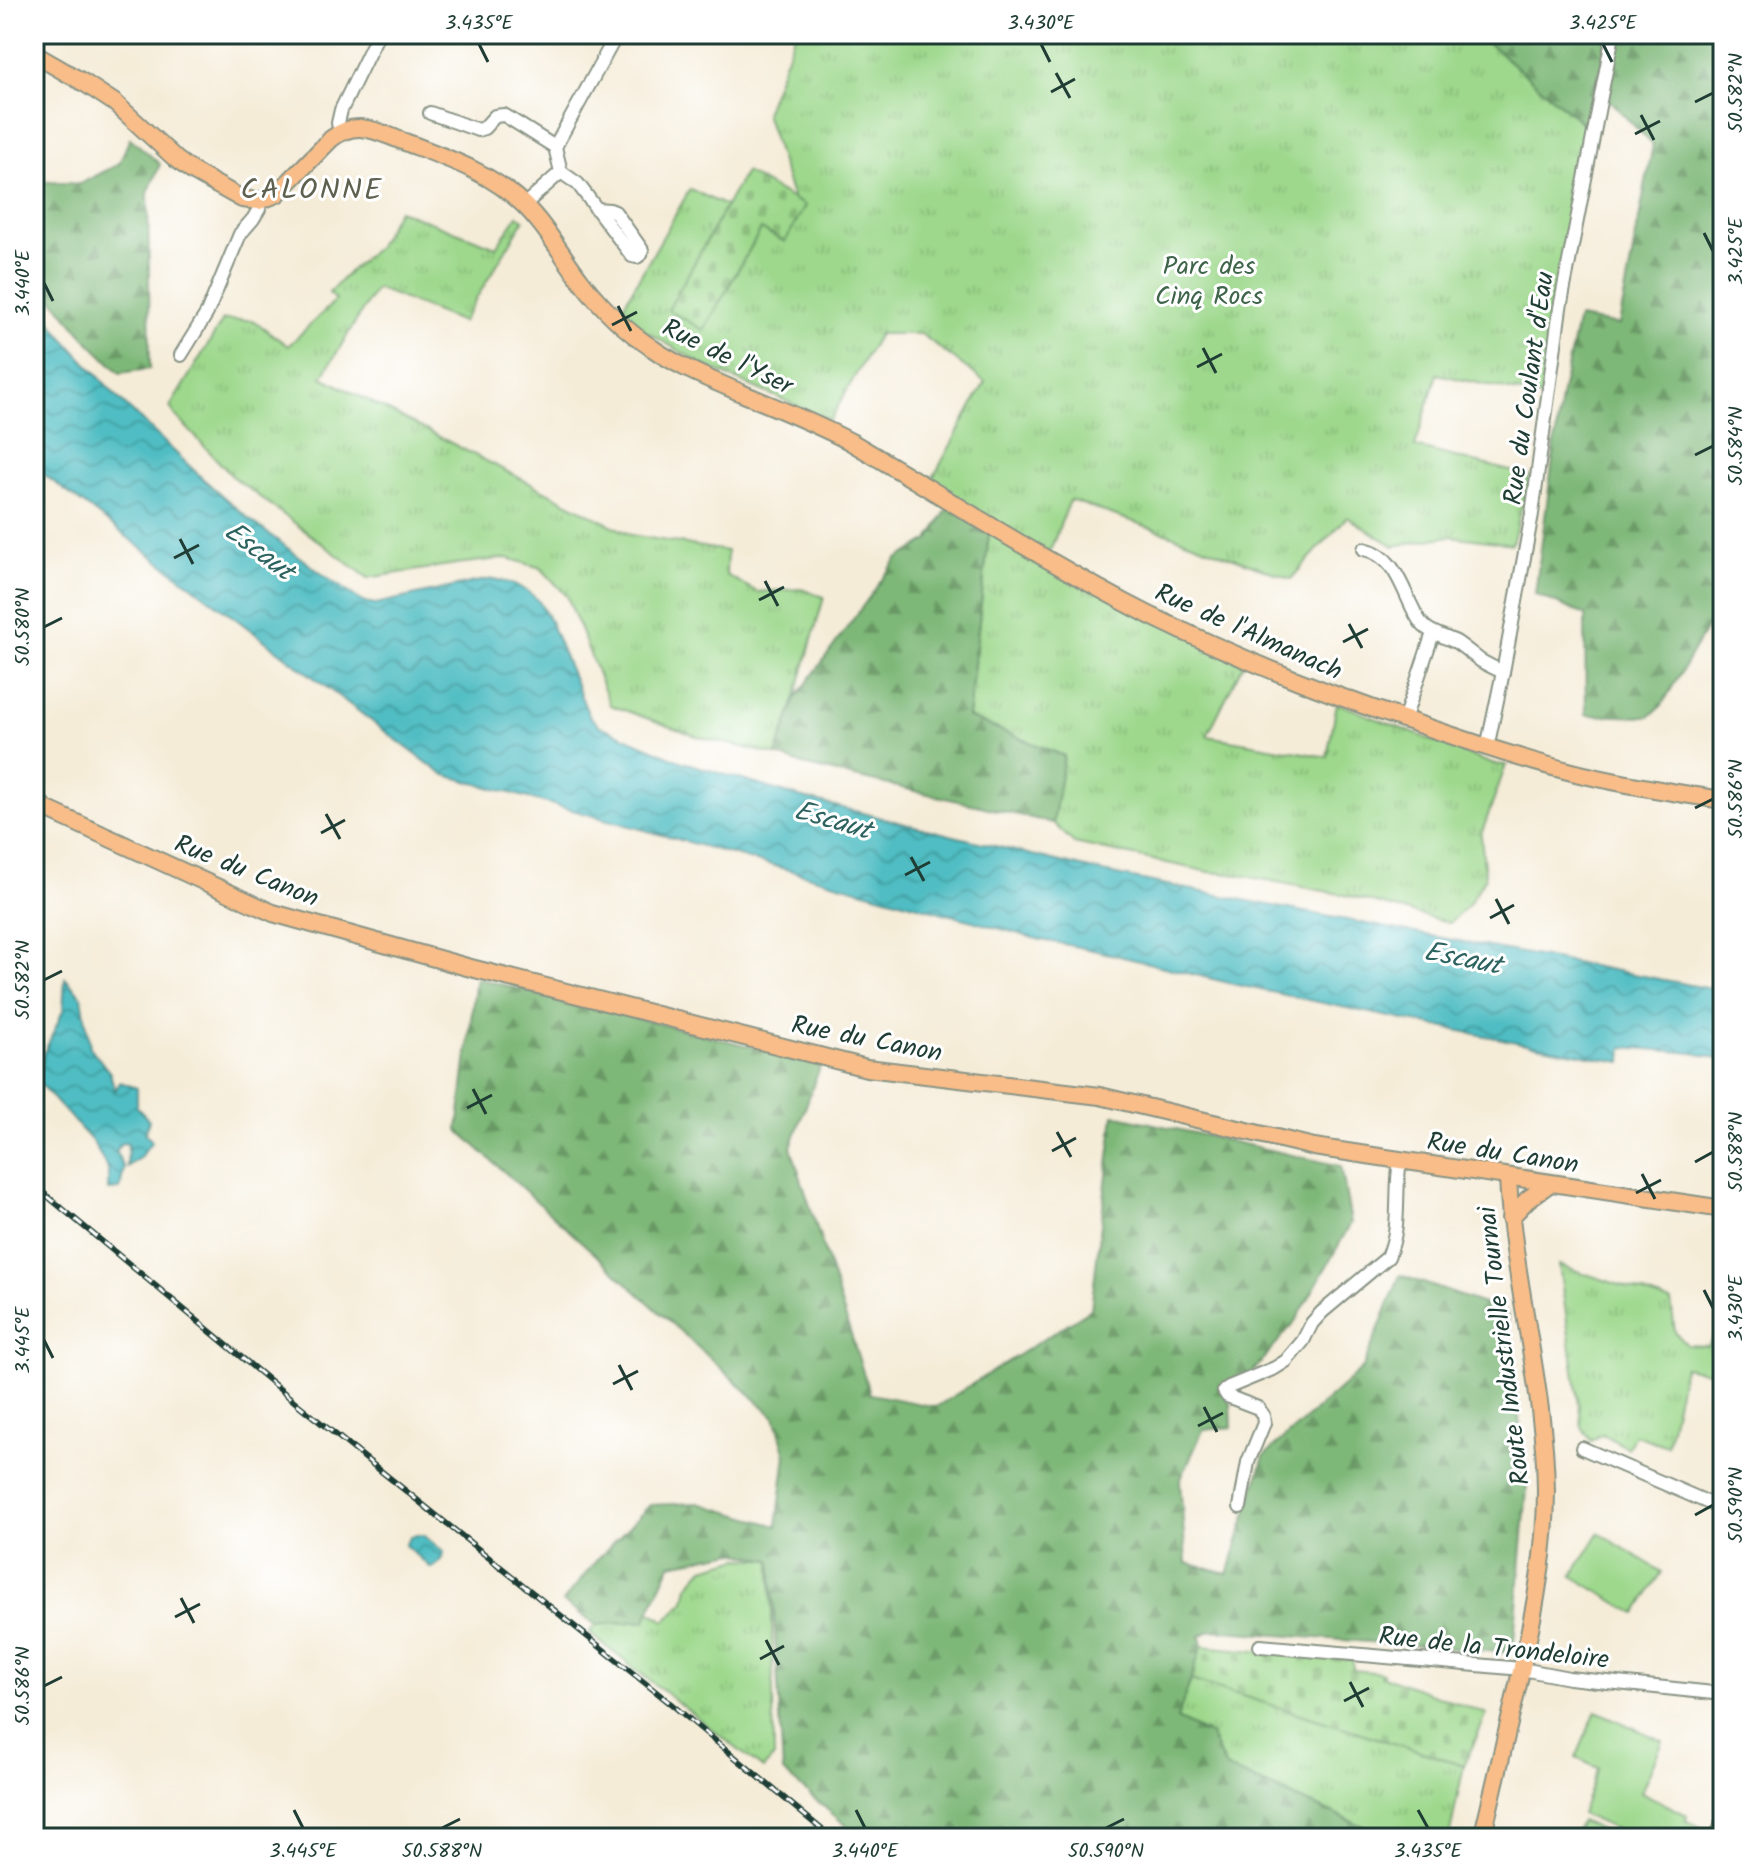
<svg xmlns="http://www.w3.org/2000/svg" width="1757" height="1872" viewBox="0 0 1757 1872" font-family="Kalam,sans-serif">
  <style>
    .grass { fill: url(#grass-tufts); stroke: #5e8a60; stroke-width: 2 }
    .forest { fill: url(#forest-firs); stroke: #4e7a56; stroke-width: 2 }
    .cemetery { fill: url(#cemetery-stones); stroke: #5e8a60; stroke-width: 2 }
    .pitch { fill: #9dd88c; stroke: #5e8a60; stroke-width: 2 }
    .water { fill: url(#water-waves); stroke: #377d7c; stroke-width: 2 }
    .lines { fill: none; stroke-linecap: round; stroke-linejoin: round }
    .minor-casing { stroke: #8a9486; stroke-width: 16 }
    .major-casing { stroke: #8a9486; stroke-width: 20 }
    .minor { stroke: #fff; stroke-width: 12 }
    .major { stroke: #f8bd88; stroke-width: 16 }
    .rail-casing { stroke: #1f3d34; stroke-width: 6 }
    .rail { stroke: #fff; stroke-width: 3; stroke-dasharray: 9; stroke-linecap: butt }
    .ticks { fill: none; stroke: #1f3d34; stroke-width: 3 }
    .labels { text-anchor: middle; stroke-width: 6; stroke-linejoin: round; paint-order: stroke }
    .park-label { font-size: 26px; fill: #3e644a; stroke: #fff }
    .street-label { font-size: 26px; fill: #1f3d34; stroke: #fff }
    .water-label { font-size: 28px; font-style: italic; fill: #2d635f; stroke: #fff }
    .quarter-label { font-size: 30px; letter-spacing: 2px; fill: #5f6150; stroke: #fff }
    .neatline { fill: none; stroke: #1f3d34; stroke-width: 3 }
    .ticks-label { font-size: 20px; text-anchor: middle; fill: #1f3d34 }
  </style>
  <defs>
    <pattern id="grass-tufts" width="24" height="20" patternUnits="userSpaceOnUse" patternTransform="scale(2)"><rect width="24" height="20" fill="#9dd88c"/><path d="M3 7l-1-3M5 7V3M7 7l1-3M15 17l-1-3M17 17v-4M19 17l1-3" fill="none" stroke="#87ba79"/></pattern>
    <pattern id="forest-firs" width="22" height="20" patternUnits="userSpaceOnUse" patternTransform="scale(2)"><rect width="22" height="20" fill="#7eb878"/><path d="M5 1l3.5 6h-7zM16 11l3.5 6h-7z" fill="#679763"/></pattern>
    <pattern id="cemetery-stones" width="16" height="16" patternUnits="userSpaceOnUse" patternTransform="scale(2)"><rect width="16" height="16" fill="#9dd88c"/><path d="M2 7V4a2 2 0 0 1 4 0v3zM10 15v-3a2 2 0 0 1 4 0v3z" fill="#87ba79"/></pattern>
    <pattern id="water-waves" width="16" height="10" patternUnits="userSpaceOnUse" patternTransform="scale(2)"><rect width="16" height="10" fill="#4fbdc3"/><path d="M0 5q4-4 8 0t8 0" fill="none" stroke="#419b9f"/></pattern>
  </defs>
  <rect width="100%" height="100%" fill="#fff"/>
  <filter id="ink" filterUnits="userSpaceOnUse"><feTurbulence type="fractalNoise" baseFrequency=".0125" numOctaves="2"/><feDisplacementMap in="SourceGraphic" scale="16" xChannelSelector="R" yChannelSelector="G"/><feConvolveMatrix kernelMatrix="1 2 1 2 8 2 1 2 1" color-interpolation-filters="sRGB"/></filter>
  <filter id="wash" filterUnits="userSpaceOnUse"><feTurbulence type="fractalNoise" baseFrequency=".006" numOctaves="4" result="noise"/><feDisplacementMap in="SourceGraphic" scale="32" xChannelSelector="R" yChannelSelector="G"/><feGaussianBlur stdDeviation="1.8" result="paint"/><feColorMatrix in="noise" values="0 0 0 0 0 0 0 0 0 0 0 0 0 0 0 0 0 1.4 0 .05"/><feComposite in="paint" operator="in"/></filter>
  <g filter="url(#wash)">
    <rect width="100%" height="100%" fill="#f5ecd8"/>
    <!-- grass -->
    <g class="grass">
      <path d="M 795,34 L 1478,34 L 1589,129 L 1555,308 L 1541,397 L 1437,374 L 1415,447 L 1530,476 L 1512,544 L 1450,536 L 1394,546 L 1347,517 L 1291,579 L 1166,533 L 1070,500 L 1049,553 L 928,487 L 985,382 L 921,334 L 879,334 L 830,420 L 707,367 L 618,315 L 690,189 L 726,206 L 669,310 L 704,330 L 761,229 L 784,241 L 805,206 L 793,199 L 765,113 Z"/>
      <path d="M 398,210 L 496,247 L 518,215 L 524,220 L 462,322 L 376,288 L 322,377 L 631,535 L 727,551 L 726,575 L 757,592 L 801,589 L 824,597 L 796,697 L 776,755 L 699,737 L 610,705 L 567,596 L 541,568 L 507,558 L 456,564 L 368,578 L 233,477 L 176,416 L 170,407 L 223,320 L 253,320 L 288,346 L 336,300 L 329,293 L 351,270 L 377,247 Z"/>
      <path d="M 990,525 L 1243,664 L 1207,736 L 1327,757 L 1337,703 L 1492,764 L 1506,765 L 1481,835 L 1485,878 L 1469,904 L 1450,923 L 1350,896 L 1240,875 L 1209,872 L 1074,843 L 1053,823 L 1064,756 L 968,717 Z"/>
      <path d="M 1559,1265 L 1671,1302 L 1675,1332 L 1687,1345 L 1708,1346 L 1723,1319 L 1723,1375 L 1684,1367 L 1667,1446 L 1635,1435 L 1628,1448 L 1602,1434 L 1591,1441 L 1582,1427 Z"/>
      <path d="M 740,1558 L 771,1560 L 774,1757 L 763,1769 L 589,1633 L 596,1625 L 644,1621 L 649,1611 L 665,1621 L 685,1601 L 688,1586 L 704,1568 Z"/>
      <path d="M 1191,1680 L 1464,1765 L 1449,1838 L 1391,1838 L 1226,1768 L 1210,1735 L 1176,1719 Z"/>
    </g>
    <!-- forest -->
    <g class="forest">
      <path d="M 1478,34 L 1609,34 L 1589,129 Z"/>
      <path d="M 1618,34 L 1723,34 L 1723,599 L 1662,705 L 1649,717 L 1586,715 L 1585,615 L 1535,594 L 1561,397 L 1578,318 L 1619,325 L 1653,145 L 1605,96 Z"/>
      <path d="M 130,138 L 160,164 L 148,193 L 150,369 L 120,373 L 85,338 L 34,276 L 34,181 L 80,184 L 119,164 Z"/>
      <path d="M 949,506 L 990,525 L 968,717 L 1064,756 L 1053,823 L 803,765 L 776,755 L 796,698 L 897,559 L 929,540 Z"/>
      <path d="M 476,978 L 821,1064 L 791,1147 L 870,1394 L 936,1407 L 1091,1309 L 1114,1115 L 1341,1166 L 1351,1223 L 1297,1319 L 1247,1379 L 1224,1391 L 1231,1404 L 1232,1427 L 1203,1430 L 1180,1481 L 1186,1563 L 1228,1574 L 1264,1456 L 1363,1368 L 1400,1275 L 1507,1312 L 1527,1488 L 1513,1653 L 1211,1630 L 1200,1636 L 1202,1646 L 1177,1719 L 1210,1735 L 1226,1768 L 1391,1838 L 861,1838 L 783,1772 L 771,1560 L 734,1552 L 671,1564 L 645,1621 L 596,1625 L 563,1602 L 596,1561 L 650,1505 L 698,1503 L 777,1526 L 786,1455 L 775,1417 L 458,1130 Z"/>
    </g>
    <!-- cemetery -->
    <g class="cemetery">
      <path d="M 745,172 L 805,206 L 785,242 L 761,229 L 704,330 L 668,310 Z"/>
      <path d="M 1202,1646 L 1353,1660 L 1353,1670 L 1383,1673 L 1382,1676 L 1487,1714 L 1464,1765 L 1191,1680 Z"/>
    </g>
    <!-- pitch -->
    <g class="pitch">
      <path d="M 1599,1533 L 1662,1572 L 1636,1614 L 1572,1576 Z"/>
      <path d="M 1596,1711 L 1663,1741 L 1641,1792 L 1687,1815 L 1686,1821 L 1708,1830 L 1704,1838 L 1635,1838 L 1581,1814 L 1598,1768 L 1576,1758 Z"/>
      <path d="M 1581,1821 L 1618,1838 L 1573,1838 Z"/>
    </g>
    <!-- water -->
    <g class="water">
      <path d="M 34,299 L 61,335 L 118,398 L 202,478 L 249,519 L 330,580 L 363,602 L 376,604 L 475,582 L 494,579 L 514,584 L 527,591 L 538,600 L 549,619 L 589,716 L 600,726 L 680,761 L 799,797 L 958,837 L 1102,872 L 1299,911 L 1723,991 L 1723,1059 L 1693,1053 L 1623,1047 L 1622,1062 C 1497,1039 1372,1014 1247,987 C 1178,972 1110,951 1041,940 L 442,774 L 34,467 Z"/>
      <path d="M 65,978 L 82,997 L 90,1047 L 110,1073 L 115,1091 L 120,1082 L 137,1088 L 137,1108 L 149,1120 L 145,1134 L 152,1141 L 139,1158 L 127,1167 L 128,1144 L 121,1143 L 116,1152 L 124,1168 L 120,1189 L 108,1190 L 108,1170 L 93,1142 L 39,1083 L 44,1053 L 63,1011 Z"/>
      <path d="M 417,1535 L 423,1535 L 444,1552 C 443,1558 437,1567 431,1568 L 405,1545 L 410,1537 Z"/>
    </g>
  </g>
  <g filter="url(#ink)">
    <g class="lines">
      <defs>
        <g id="minor">
          <path d="M 34,44 L 41,34"/>
          <path d="M 430,113 L 478,130 L 484,128 L 495,116 L 504,115 L 555,147"/>
          <path d="M 340,131 L 338,123 L 341,110 L 378,34"/>
          <path d="M 561,172 L 578,184 L 632,256 L 637,257 L 641,254 L 642,250 L 615,212 L 610,210 L 596,209"/>
          <path d="M 524,205 L 561,172 L 555,147 L 617,34"/>
          <path d="M 181,355 L 207,313 L 240,234 L 253,219 L 259,209 L 259,201"/>
          <path d="M 1364,549 C 1398,556 1403,595 1419,620 C 1427,633 1444,636 1456,642 C 1465,648 1473,655 1481,661 C 1488,665 1496,669 1503,672"/>
          <path d="M 1404,720 L 1433,633"/>
          <path d="M 1487,748 L 1503,672 L 1532,514 L 1560,308 L 1613,34"/>
          <path d="M 1582,1448 L 1723,1509"/>
          <path d="M 1240,1507 L 1248,1462 L 1264,1423 L 1263,1415 L 1258,1408 L 1227,1396 L 1224,1391 L 1229,1387 L 1275,1368 L 1286,1361 L 1303,1341 L 1312,1323 L 1322,1312 L 1388,1257 C 1402,1224 1394,1194 1400,1161"/>
          <path d="M 1260,1646 L 1522,1669 L 1569,1678 L 1723,1694"/>
          <path d="M 1716,1838 L 1723,1821"/>
        </g>
        <g id="major">
          <path d="M 34,54 L 86,84 L 115,103 L 177,160 L 192,171 L 242,199 L 259,201 L 277,194 L 331,139 C 357,118 378,132 405,142 C 447,158 490,172 523,204 C 546,226 562,256 582,282 C 602,308 625,330 652,348 C 679,367 710,379 739,392 C 777,408 815,423 851,442 C 950,500 1047,563 1149,615 C 1235,657 1322,692 1412,722 C 1468,741 1523,760 1580,774 C 1627,785 1675,793 1723,800"/>
          <path d="M 34,798 L 46,809 L 273,913 L 467,967 L 867,1068 L 1100,1096 L 1314,1147 L 1723,1209"/>
          <path d="M 1510,1218 L 1528,1199 L 1549,1184"/>
          <path d="M 1482,1838 C 1493,1793 1503,1747 1514,1702 C 1530,1633 1546,1562 1546,1491 C 1545,1386 1513,1283 1508,1178"/>
        </g>
      </defs>
      <!-- minor casing -->
      <use href="#minor" class="minor-casing"/>
      <!-- major casing -->
      <use href="#major" class="major-casing"/>
      <!-- minor -->
      <use href="#minor" class="minor"/>
      <!-- major -->
      <use href="#major" class="major"/>
      <defs>
        <path id="rail" d="M 34,1185 L 300,1406 L 670,1703 L 832,1838"/>
      </defs>
      <!-- rail casing -->
      <use href="#rail" class="rail-casing"/>
      <!-- rail -->
      <use href="#rail" class="rail"/>
    </g>
  </g>
  <!-- ticks -->
  <path class="ticks" d="M 479,44 L 488,62M 1041,44 L 1050,62M 1603,44 L 1612,62M 1056,73 L 1070,98M 1051,92 L 1075,79M 1695,102 L 1713,93M 1641,115 L 1654,140M 1635,134 L 1660,121M 1704,233 L 1713,251M 44,283 L 53,301M 618,306 L 631,331M 612,325 L 637,312M 1203,348 L 1216,373M 1197,367 L 1222,354M 1695,455 L 1713,446M 180,539 L 193,564M 174,558 L 199,545M 765,581 L 778,606M 759,600 L 784,587M 1349,624 L 1362,648M 44,627 L 62,618M 1343,642 L 1368,629M 1695,808 L 1713,799M 326,814 L 340,839M 321,833 L 345,820M 911,857 L 924,881M 905,875 L 930,862M 1496,899 L 1509,924M 1490,918 L 1514,905M 44,980 L 62,971M 473,1089 L 486,1114M 467,1108 L 492,1095M 1057,1132 L 1071,1157M 1052,1151 L 1076,1138M 1695,1162 L 1713,1152M 1642,1174 L 1655,1199M 1636,1193 L 1661,1180M 1704,1290 L 1713,1308M 44,1340 L 53,1358M 619,1365 L 632,1390M 613,1384 L 638,1371M 1204,1407 L 1217,1432M 1198,1426 L 1223,1413M 1695,1515 L 1713,1505M 181,1598 L 194,1623M 175,1617 L 200,1604M 766,1640 L 779,1665M 760,1659 L 784,1646M 1350,1682 L 1363,1707M 44,1686 L 62,1677M 1344,1701 L 1369,1688M 294,1810 L 303,1828M 856,1810 L 865,1828M 1418,1810 L 1428,1828M 442,1828 L 460,1819M 1106,1828 L 1124,1819"/>
  <g class="labels">
    <!-- park labels -->
    <g class="park-label">
      <text x="1209" y="274">Parc des<tspan x="1209" dy="30">Cinq Rocs</tspan></text>
    </g>
    <!-- street labels -->
    <g class="street-label">
      <text transform="translate(728 356) rotate(26)" y="9">Rue de l'Yser</text>
      <text transform="translate(1528 388) rotate(-82)" y="9">Rue du Coulant d'Eau</text>
      <text transform="translate(1249 631) rotate(24)" y="9">Rue de l'Almanach</text>
      <text transform="translate(247 870) rotate(22)" y="9">Rue du Canon</text>
      <text transform="translate(867 1038) rotate(11)" y="9">Rue du Canon</text>
      <text transform="translate(1503 1152) rotate(9)" y="9">Rue du Canon</text>
      <text transform="translate(1503 1346) rotate(-97)" y="9">Route Industrielle Tournai</text>
      <text transform="translate(1494 1647) rotate(6)" y="9">Rue de la Trondeloire</text>
    </g>
    <!-- water labels -->
    <g class="water-label">
      <text transform="translate(260 550) rotate(37)" y="10">Escaut</text>
      <text transform="translate(833 819) rotate(16)" y="10">Escaut</text>
      <text transform="translate(1463 957) rotate(11)" y="10">Escaut</text>
    </g>
    <!-- quarter labels -->
    <g class="quarter-label">
      <text x="312" y="199">CALONNE</text>
    </g>
  </g>
  <!-- margin -->
  <rect width="1757" height="1872" fill="none" stroke="#fff" stroke-width="88"/>
  <rect x="44" y="44" width="1669" height="1784" class="neatline"/>
  <g class="ticks-label">
    <text x="479" y="29">3.435°E</text>
    <text x="1041" y="29">3.430°E</text>
    <text x="1603" y="29">3.425°E</text>
    <text transform="translate(1735 93) rotate(-90)" y="7">50.582°N</text>
    <text transform="translate(1735 251) rotate(-90)" y="7">3.425°E</text>
    <text transform="translate(22 283) rotate(-90)" y="7">3.440°E</text>
    <text transform="translate(1735 446) rotate(-90)" y="7">50.584°N</text>
    <text transform="translate(22 627) rotate(-90)" y="7">50.580°N</text>
    <text transform="translate(1735 799) rotate(-90)" y="7">50.586°N</text>
    <text transform="translate(22 980) rotate(-90)" y="7">50.582°N</text>
    <text transform="translate(1735 1152) rotate(-90)" y="7">50.588°N</text>
    <text transform="translate(1735 1308) rotate(-90)" y="7">3.430°E</text>
    <text transform="translate(22 1340) rotate(-90)" y="7">3.445°E</text>
    <text transform="translate(1735 1505) rotate(-90)" y="7">50.590°N</text>
    <text transform="translate(22 1686) rotate(-90)" y="7">50.586°N</text>
    <text x="303" y="1857">3.445°E</text>
    <text x="442" y="1857">50.588°N</text>
    <text x="865" y="1857">3.440°E</text>
    <text x="1106" y="1857">50.590°N</text>
    <text x="1428" y="1857">3.435°E</text>
  </g>
</svg>
